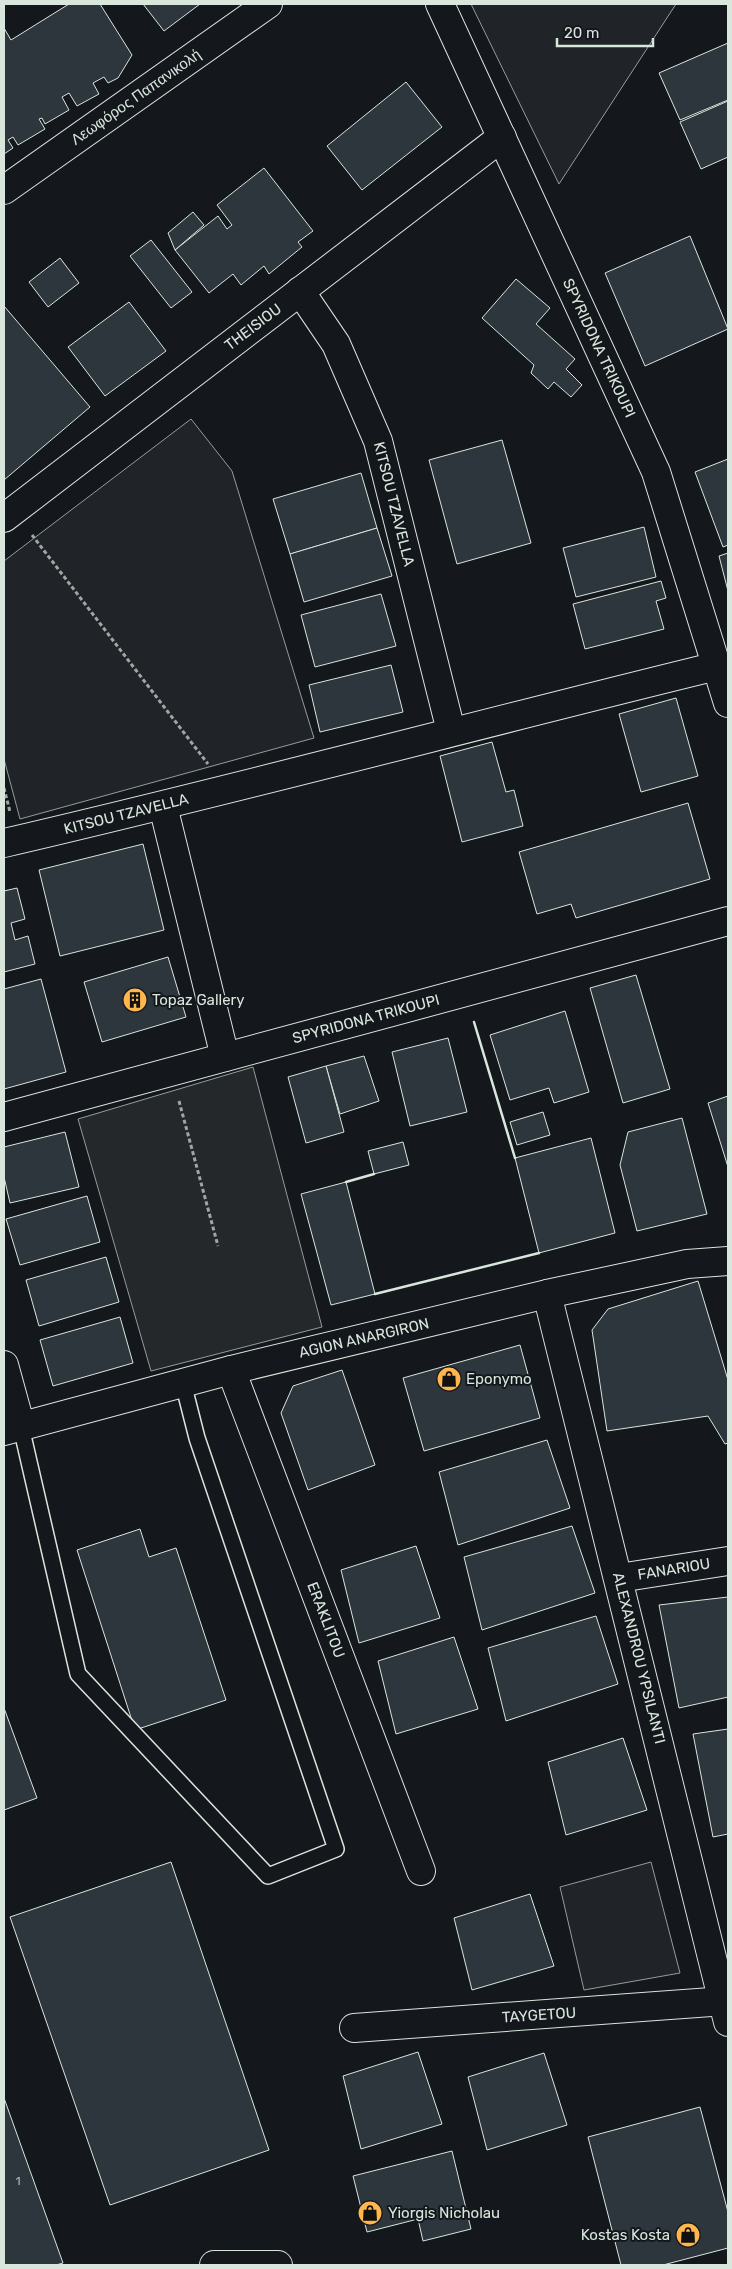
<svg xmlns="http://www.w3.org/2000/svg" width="732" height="2269" viewBox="0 0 732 2269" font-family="Rubik,sans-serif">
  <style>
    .green { fill: #202428; stroke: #939e99 }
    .parking { fill: #24282b; stroke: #939e99 }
    .building { fill: #2c363c; stroke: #d8e6dc }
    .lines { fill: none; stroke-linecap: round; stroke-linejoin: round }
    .lane-casing { stroke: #d8e6dc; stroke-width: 18 }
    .street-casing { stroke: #d8e6dc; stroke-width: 30 }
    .secondary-casing { stroke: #d8e6dc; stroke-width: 30 }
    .path { stroke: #9da8a2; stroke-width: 3; stroke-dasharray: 4 2.5; stroke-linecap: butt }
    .lane { stroke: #14181c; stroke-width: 15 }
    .street { stroke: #14181c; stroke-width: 28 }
    .secondary { stroke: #14181c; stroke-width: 28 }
    .wall { stroke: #d8e6dc; stroke-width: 2.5 }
    .labels { text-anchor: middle; stroke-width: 4; stroke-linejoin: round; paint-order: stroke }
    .number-label { font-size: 12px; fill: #adbab4 }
    .street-label { font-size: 15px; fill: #d8e6dc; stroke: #14181c }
    .poi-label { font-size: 15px; fill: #d8e6dc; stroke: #14181c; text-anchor: start }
  </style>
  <rect width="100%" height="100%" fill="#14181c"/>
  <!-- green -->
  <g class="green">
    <path d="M 471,4 L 676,4 L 559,184 Z"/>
    <path d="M 191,419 L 232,471 L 314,738 L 20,819 L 4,759 L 4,561 Z"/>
    <path d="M 651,1862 L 680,1973 L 584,1990 L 560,1887 Z"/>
  </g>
  <!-- parking -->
  <path class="parking" d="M 253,1067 L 322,1327 L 151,1371 L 78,1119 Z"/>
  <!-- building -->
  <g class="building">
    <path d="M 69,4 L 100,4 L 132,55 L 118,78 L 108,83 L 104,77 L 93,83 L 99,94 L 77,106 L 69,93 L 62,97 L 69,110 L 45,124 L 42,118 L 39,119 L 45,129 L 18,145 L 13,137 L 8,140 L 13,148 L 4,154 L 4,28 L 11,40 Z"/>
    <path d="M 143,4 L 200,4 L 164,31 Z"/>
    <path d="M 728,43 L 728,100 L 680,120 L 659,73 Z"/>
    <path d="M 406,82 L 442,127 L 362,190 L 327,146 Z"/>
    <path d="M 728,101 L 728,157 L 701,169 L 680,122 Z"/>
    <path d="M 264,168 L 313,231 L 298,242 L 302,247 L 269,274 L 264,266 L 241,285 L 233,274 L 209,293 L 175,250 L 218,216 L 227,229 L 232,225 L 217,205 Z"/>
    <path d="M 193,212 L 204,225 L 175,250 L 168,233 Z"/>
    <path d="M 690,236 L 728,329 L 645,366 L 605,273 Z"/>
    <path d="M 151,240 L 192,292 L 171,308 L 130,256 Z"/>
    <path d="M 60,258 L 79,283 L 48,307 L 29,282 Z"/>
    <path d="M 516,279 L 550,308 L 536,324 L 575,359 L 566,369 L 582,385 L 571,397 L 554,382 L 548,389 L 531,373 L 534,365 L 482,318 Z"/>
    <path d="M 129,302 L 166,351 L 105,396 L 68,347 Z"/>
    <path d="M 4,306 L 90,407 L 4,480 Z"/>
    <path d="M 502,440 L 531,543 L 457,564 L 429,460 Z"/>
    <path d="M 728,459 L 728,545 L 723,547 L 695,472 Z"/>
    <path d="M 361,473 L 377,528 L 290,554 L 273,499 Z"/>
    <path d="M 644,527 L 656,577 L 576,597 L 563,548 Z"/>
    <path d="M 377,528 L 392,576 L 304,602 L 290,554 Z"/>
    <path d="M 728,553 L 728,591 L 719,556 Z"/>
    <path d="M 661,581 L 666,598 L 656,601 L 664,629 L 585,649 L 573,604 Z"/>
    <path d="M 381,594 L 396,646 L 315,667 L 301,615 Z"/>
    <path d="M 391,665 L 403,712 L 320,732 L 309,685 Z"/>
    <path d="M 676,698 L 698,776 L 641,792 L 619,714 Z"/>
    <path d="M 492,742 L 506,792 L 514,790 L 523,826 L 462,842 L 440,756 Z"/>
    <path d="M 688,803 L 710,879 L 576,918 L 571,904 L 537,914 L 519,852 Z"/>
    <path d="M 143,844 L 164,930 L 60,956 L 39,870 Z"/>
    <path d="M 17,888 L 25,919 L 11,923 L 15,940 L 28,936 L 35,964 L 4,972 L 4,891 Z"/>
    <path d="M 168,957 L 186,1017 L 102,1042 L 84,982 Z"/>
    <path d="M 636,975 L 670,1089 L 623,1103 L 590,988 Z"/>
    <path d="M 41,979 L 66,1072 L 4,1089 L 4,989 Z"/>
    <path d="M 565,1011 L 589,1092 L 554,1103 L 549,1088 L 510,1100 L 490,1035 Z"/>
    <path d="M 448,1038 L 467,1112 L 410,1126 L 392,1052 Z"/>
    <path d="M 364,1056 L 379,1101 L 340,1114 L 326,1066 Z"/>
    <path d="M 326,1066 L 344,1132 L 306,1143 L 288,1077 Z"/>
    <path d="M 728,1096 L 728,1167 L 708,1103 Z"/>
    <path d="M 543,1112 L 550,1135 L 517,1145 L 510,1122 Z"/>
    <path d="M 682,1118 L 707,1214 L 637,1231 L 620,1165 L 628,1132 Z"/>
    <path d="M 65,1132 L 79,1187 L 10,1203 L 4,1177 L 4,1147 Z"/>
    <path d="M 591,1138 L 615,1233 L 539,1253 L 515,1158 Z"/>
    <path d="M 403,1142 L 409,1165 L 374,1174 L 368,1151 Z"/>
    <path d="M 346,1182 L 375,1294 L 331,1305 L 301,1194 Z"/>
    <path d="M 87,1196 L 100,1242 L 20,1265 L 6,1219 Z"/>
    <path d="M 106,1257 L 119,1302 L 39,1326 L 26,1280 Z"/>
    <path d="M 698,1281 L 728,1380 L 728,1443 L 725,1444 L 708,1416 L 607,1431 L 592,1330 L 608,1309 Z"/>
    <path d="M 120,1317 L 133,1363 L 53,1386 L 40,1340 Z"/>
    <path d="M 520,1345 L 540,1418 L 424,1451 L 403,1378 Z"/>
    <path d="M 342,1370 L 375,1465 L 308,1490 L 281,1413 L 293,1386 Z"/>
    <path d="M 547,1440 L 570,1508 L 458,1545 L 439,1472 Z"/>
    <path d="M 572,1526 L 595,1593 L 482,1630 L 464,1557 Z"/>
    <path d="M 140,1529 L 149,1557 L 176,1548 L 226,1700 L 135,1730 L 77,1550 Z"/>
    <path d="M 416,1546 L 440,1618 L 359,1643 L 341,1570 Z"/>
    <path d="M 728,1597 L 728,1697 L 679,1708 L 659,1605 Z"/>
    <path d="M 596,1616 L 618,1684 L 506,1721 L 488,1648 Z"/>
    <path d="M 454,1637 L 478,1709 L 396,1734 L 378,1661 Z"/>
    <path d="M 4,1708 L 37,1798 L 4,1810 Z"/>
    <path d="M 728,1729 L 728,1834 L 713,1837 L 693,1734 Z"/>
    <path d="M 623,1738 L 647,1810 L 566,1835 L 548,1762 Z"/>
    <path d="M 171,1862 L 269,2150 L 110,2205 L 10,1917 Z"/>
    <path d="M 530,1894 L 554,1966 L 472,1990 L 454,1918 Z"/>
    <path d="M 418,2052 L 442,2124 L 361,2149 L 343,2076 Z"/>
    <path d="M 544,2053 L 567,2125 L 487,2150 L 468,2077 Z"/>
    <path d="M 4,2098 L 63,2263 L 56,2265 L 4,2265 Z"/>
    <path d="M 700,2107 L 728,2212 L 728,2248 L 663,2265 L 621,2265 L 588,2137 Z"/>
    <path d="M 452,2151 L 471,2229 L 423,2241 L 418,2219 L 367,2232 L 353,2176 Z"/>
  </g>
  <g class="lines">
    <defs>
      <path id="lane" d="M 21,1427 L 78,1674 L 268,1876 L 336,1849 L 197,1438 L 183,1383"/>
      <g id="street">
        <path d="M 440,4 L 656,472 L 728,703"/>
        <path d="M 300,291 L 336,344 L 378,441 L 451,731"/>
        <path d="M 4,518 L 502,137"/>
        <path d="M 163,806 L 225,1057"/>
        <path d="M 4,843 C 242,788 479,724 717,666"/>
        <path d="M 4,1117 L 728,921"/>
        <path d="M 547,1294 L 728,2022"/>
        <path d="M 4,1365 L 21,1427"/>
        <path d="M 231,1370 L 421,1871"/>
        <path d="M 619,1578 L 728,1561"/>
        <path d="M 354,2028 L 725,2001"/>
      </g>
      <g id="secondary">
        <path d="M 4,190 L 268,4"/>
        <path d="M 4,1431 L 231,1370 L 547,1294 L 687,1264 L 728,1261"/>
        <path d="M 214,2265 L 278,2265"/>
      </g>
    </defs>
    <!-- lane casing -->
    <use href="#lane" class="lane-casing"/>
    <!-- street casing -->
    <use href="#street" class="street-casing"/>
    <!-- secondary casing -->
    <use href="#secondary" class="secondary-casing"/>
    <!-- path -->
    <g class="path">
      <path d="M 32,535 L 208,764"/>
      <path d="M 4,788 L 10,812"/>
      <path d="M 179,1101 L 218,1246"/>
    </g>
    <!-- lane -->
    <use href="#lane" class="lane"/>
    <!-- street -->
    <use href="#street" class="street"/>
    <!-- secondary -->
    <use href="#secondary" class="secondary"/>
    <!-- wall -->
    <g class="wall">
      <path d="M 474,1022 L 515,1158"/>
      <path d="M 346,1182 L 374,1174"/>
      <path d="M 375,1294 L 539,1253"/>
    </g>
  </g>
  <!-- icons -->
  <defs>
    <symbol id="building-disc" viewBox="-11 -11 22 22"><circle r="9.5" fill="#ffb74d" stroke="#14181c"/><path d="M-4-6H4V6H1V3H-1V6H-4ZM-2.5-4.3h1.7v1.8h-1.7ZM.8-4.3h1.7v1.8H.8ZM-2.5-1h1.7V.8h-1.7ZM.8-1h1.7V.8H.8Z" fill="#111"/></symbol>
    <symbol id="shop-disc" viewBox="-11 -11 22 22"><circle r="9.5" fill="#ffb74d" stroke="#14181c"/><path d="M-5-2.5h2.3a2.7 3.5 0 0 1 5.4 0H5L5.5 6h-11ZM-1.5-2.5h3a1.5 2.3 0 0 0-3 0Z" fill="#111"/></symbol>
  </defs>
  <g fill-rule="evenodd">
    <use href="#building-disc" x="121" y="986" width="28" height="28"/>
    <use href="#shop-disc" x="435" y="1365" width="28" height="28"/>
    <use href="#shop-disc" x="356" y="2199" width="28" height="28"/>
    <use href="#shop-disc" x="674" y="2221" width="28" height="28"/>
  </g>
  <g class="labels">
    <!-- number labels -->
    <g class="number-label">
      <text x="18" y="2185">1</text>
    </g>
    <!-- street labels -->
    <g class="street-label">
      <text transform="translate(136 97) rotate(-35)" y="5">Λεωφόρος Παπανικολή</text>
      <text transform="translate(253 327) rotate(-37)" y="5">THEISIOU</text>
      <text transform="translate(599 348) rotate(65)" y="5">SPYRIDONA TRIKOUPI</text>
      <text transform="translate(394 504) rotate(76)" y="5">KITSOU TZAVELLA</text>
      <text transform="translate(126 814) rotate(-14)" y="5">KITSOU TZAVELLA</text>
      <text transform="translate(366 1019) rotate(-15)" y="5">SPYRIDONA TRIKOUPI</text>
      <text transform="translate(364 1338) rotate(-13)" y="5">AGION ANARGIRON</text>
      <text transform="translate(674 1569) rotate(-9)" y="5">FANARIOU</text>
      <text transform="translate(326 1620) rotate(69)" y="5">ERAKLITOU</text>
      <text transform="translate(639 1658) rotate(76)" y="5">ALEXANDROU YPSILANTI</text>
      <text transform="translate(539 2015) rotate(-4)" y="5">TAYGETOU</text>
    </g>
    <!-- poi labels -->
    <g class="poi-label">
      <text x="152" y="1005">Topaz Gallery</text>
      <text x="466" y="1384">Eponymo</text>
      <text x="388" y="2218">Yiorgis Nicholau</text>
      <text x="670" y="2240" text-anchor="end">Kostas Kosta</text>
    </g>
  </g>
  <!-- border -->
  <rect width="732" height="2269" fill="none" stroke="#d8e6dc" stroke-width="10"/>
  <!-- scale -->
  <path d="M557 38v8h96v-8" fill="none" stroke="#d8e6dc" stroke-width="2.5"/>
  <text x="564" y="38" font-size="15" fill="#d8e6dc" stroke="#14181c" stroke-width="4" paint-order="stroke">20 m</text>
</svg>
